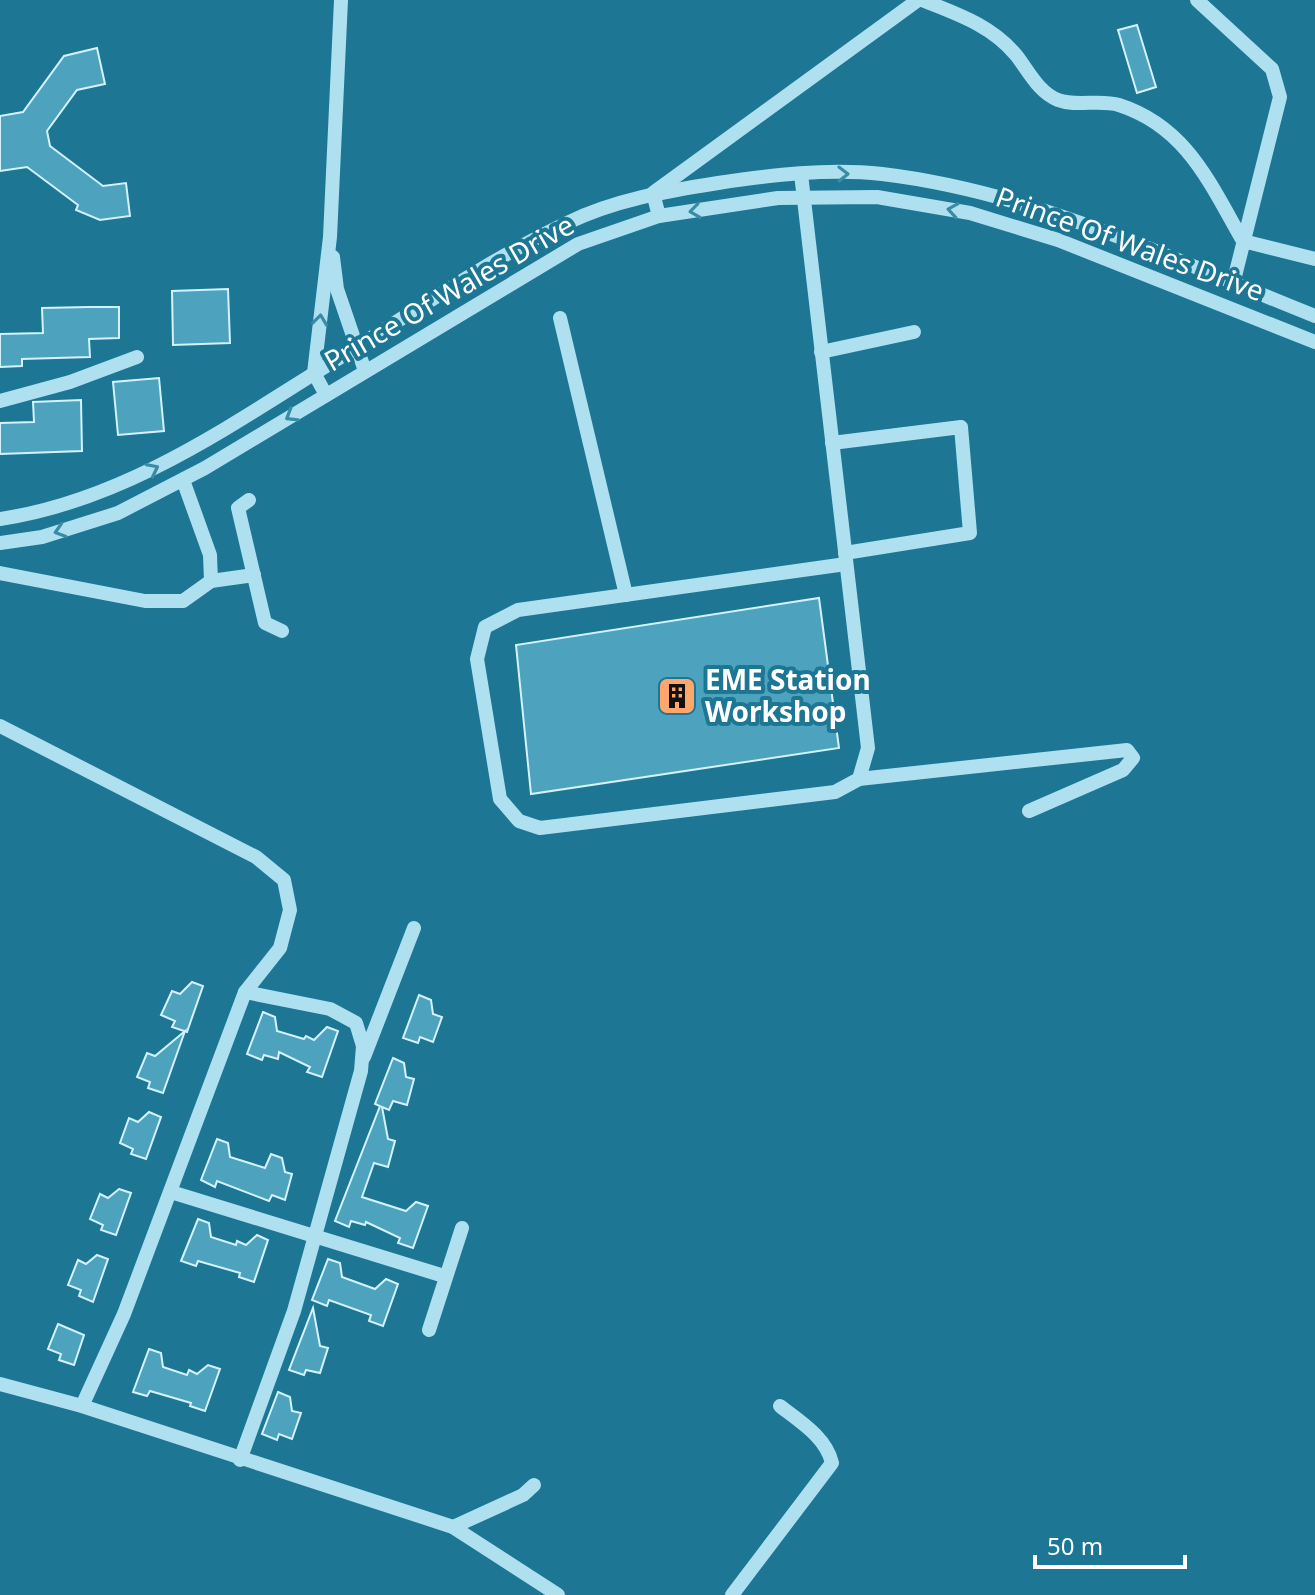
<svg xmlns="http://www.w3.org/2000/svg" width="1315" height="1595" viewBox="0 0 1315 1595" font-family="'Noto Sans',sans-serif">
  <style>
    .building { fill: #4da3be; stroke: #d4f2fb; stroke-width: 2 }
    .lines { fill: none; stroke-linecap: round; stroke-linejoin: round }
    .minor { stroke: #aee0ef; stroke-width: 14 }
    .oneway { stroke: #398ba6 }
    .labels { text-anchor: middle; stroke-width: 8; stroke-linejoin: round; paint-order: stroke }
    .street-label { font-size: 28px; fill: #fff; stroke: #1c7694 }
    .poi-label { font-size: 28px; font-weight: bold; fill: #fff; stroke: #1c7694; text-anchor: start }
  </style>
  <rect width="100%" height="100%" fill="#1c7694"/>
  <!-- building -->
  <g class="building">
    <path d="M 1137,25 L 1156,87 L 1137,93 L 1118,30 Z"/>
    <path d="M 97,48 L 105,84 L 77,90 L 47,131 L 50,146 L 103,186 L 126,183 L 130,216 L 100,220 L 76,210 L 78,205 L 27,167 L 0,171 L 0,116 L 23,112 L 64,56 Z"/>
    <path d="M 228,289 L 230,343 L 173,345 L 172,291 Z"/>
    <path d="M 88,307 L 119,307 L 119,338 L 89,339 L 90,357 L 22,359 L 22,366 L 0,367 L 0,334 L 43,333 L 42,308 Z"/>
    <path d="M 159,378 L 164,431 L 118,435 L 113,382 Z"/>
    <path d="M 81,400 L 82,451 L 0,454 L 0,423 L 34,422 L 33,402 Z"/>
    <path d="M 819,598 L 839,748 L 531,794 L 516,645 Z"/>
    <path d="M 192,982 L 203,986 L 187,1032 L 172,1027 L 175,1021 L 161,1015 L 172,991 L 180,994 Z"/>
    <path d="M 419,995 L 431,1000 L 433,1014 L 442,1017 L 433,1042 L 420,1037 L 418,1043 L 403,1038 Z"/>
    <path d="M 263,1012 L 275,1017 L 277,1031 L 304,1039 L 306,1036 L 314,1040 L 327,1027 L 338,1031 L 322,1077 L 307,1072 L 310,1067 L 279,1052 L 278,1059 L 264,1055 L 262,1060 L 247,1054 Z"/>
    <path d="M 185,1031 L 163,1093 L 148,1088 L 150,1082 L 137,1077 L 147,1053 L 155,1056 Z"/>
    <path d="M 393,1058 L 404,1063 L 406,1077 L 414,1079 L 407,1105 L 393,1101 L 389,1110 L 382,1107 L 388,1139 L 395,1141 L 388,1167 L 374,1163 L 362,1197 L 406,1211 L 416,1202 L 428,1206 L 413,1248 L 398,1243 L 400,1238 L 366,1222 L 365,1225 L 351,1221 L 349,1227 L 335,1221 L 380,1106 L 375,1104 Z"/>
    <path d="M 149,1112 L 161,1117 L 146,1159 L 131,1154 L 133,1149 L 120,1143 L 129,1118 L 138,1122 Z"/>
    <path d="M 217,1139 L 228,1143 L 230,1157 L 265,1168 L 271,1154 L 282,1158 L 285,1172 L 292,1174 L 285,1200 L 272,1195 L 269,1201 L 217,1181 L 215,1187 L 201,1180 Z"/>
    <path d="M 119,1189 L 131,1193 L 116,1235 L 101,1230 L 103,1225 L 90,1219 L 100,1194 L 108,1198 Z"/>
    <path d="M 198,1219 L 209,1223 L 211,1237 L 236,1245 L 237,1241 L 246,1245 L 257,1235 L 268,1240 L 254,1282 L 239,1277 L 240,1273 L 198,1261 L 196,1266 L 181,1261 Z"/>
    <path d="M 97,1255 L 108,1259 L 93,1302 L 79,1296 L 81,1290 L 68,1285 L 78,1260 L 86,1264 Z"/>
    <path d="M 328,1259 L 340,1263 L 342,1277 L 375,1289 L 386,1279 L 398,1284 L 383,1326 L 369,1321 L 371,1315 L 329,1300 L 327,1306 L 312,1300 Z"/>
    <path d="M 313,1308 L 320,1346 L 328,1348 L 320,1373 L 306,1370 L 304,1375 L 289,1370 Z"/>
    <path d="M 58,1324 L 84,1335 L 74,1365 L 59,1360 L 61,1354 L 48,1349 Z"/>
    <path d="M 149,1349 L 161,1353 L 163,1367 L 187,1375 L 189,1370 L 197,1374 L 208,1365 L 220,1369 L 205,1411 L 190,1406 L 191,1403 L 150,1391 L 147,1396 L 133,1392 Z"/>
    <path d="M 278,1392 L 290,1397 L 292,1411 L 301,1413 L 292,1439 L 279,1434 L 277,1440 L 262,1434 Z"/>
  </g>
  <g class="lines">
    <!-- minor -->
    <g class="minor">
      <path d="M 922,0 C 957,14 991,25 1016,55 C 1028,70 1038,92 1058,100 C 1076,107 1100,99 1119,105 C 1187,127 1210,184 1243,241 L 1315,259"/>
      <path d="M 1197,0 L 1272,69 L 1280,97 L 1233,284"/>
      <path d="M 801,174 L 868,748 L 859,779"/>
      <path d="M 659,216 L 653,193 L 918,0"/>
      <path d="M 333,257 L 337,289 L 365,371"/>
      <path d="M 560,318 L 626,595"/>
      <path d="M 821,352 L 914,332"/>
      <path d="M 326,395 L 314,373 L 330,237 L 341,0"/>
      <path d="M 0,401 L 70,382 L 137,357"/>
      <path d="M 832,443 L 961,427 L 970,533 L 845,553"/>
      <path d="M 249,500 L 238,508 L 265,623 L 282,631"/>
      <path d="M 0,519 C 127,500 232,424 339,358 C 414,312 488,260 567,223 C 614,200 667,191 718,183 C 771,175 828,168 882,174 C 1034,192 1174,260 1315,316"/>
      <path d="M 0,543 L 42,537 L 118,513 L 205,468 L 578,244 L 659,216 L 778,198 L 877,197 L 970,213 L 1058,240 L 1315,342"/>
      <path d="M 846,564 L 518,610 L 485,627 L 477,659 L 500,799 L 519,821 L 540,828 L 835,792 L 859,779 L 1127,750 L 1133,758 L 1123,770 L 1029,811"/>
      <path d="M 0,573 L 145,601 L 183,601 L 211,581 L 210,555 L 183,480"/>
      <path d="M 211,581 L 254,575"/>
      <path d="M 0,726 L 256,857 L 284,880 L 290,910 L 280,948 L 245,992 L 124,1314 L 82,1406"/>
      <path d="M 364,1057 L 414,928"/>
      <path d="M 171,1192 L 444,1276"/>
      <path d="M 429,1330 L 462,1228"/>
      <path d="M 0,1384 L 82,1406 L 453,1527 L 558,1595"/>
      <path d="M 240,1460 L 294,1311 L 361,1071 L 363,1046 L 356,1023 L 330,1009 L 245,992"/>
      <path d="M 453,1527 L 523,1495 L 534,1485"/>
      <path d="M 732,1595 L 832,1463 C 826,1437 799,1421 780,1406"/>
    </g>
  </g>
  <!-- one-way arrows -->
  <defs><path id="oneway-chevron" d="M-2-3.5L2.5 0L-2 3.5" fill="none" stroke-width="1.6" stroke-linecap="round" stroke-linejoin="round" transform="scale(2)"/></defs>
  <g class="oneway">
    <use href="#oneway-chevron" transform="translate(843 174) rotate(-1)"/>
    <use href="#oneway-chevron" transform="translate(953 210) rotate(-171)"/>
    <use href="#oneway-chevron" transform="translate(695 211) rotate(172)"/>
    <use href="#oneway-chevron" transform="translate(320 320) rotate(-83)"/>
    <use href="#oneway-chevron" transform="translate(291 416) rotate(149)"/>
    <use href="#oneway-chevron" transform="translate(153 469) rotate(-27)"/>
    <use href="#oneway-chevron" transform="translate(60 531) rotate(163)"/>
  </g>
  <!-- icons -->
  <defs>
    <symbol id="building-square" viewBox="-11 -11 22 22"><rect x="-9" y="-9" width="18" height="18" rx="4" fill="#ffa66c" stroke="#1c7694"/><path d="M-4-6H4V6H1V3H-1V6H-4ZM-2.5-4.3h1.7v1.8h-1.7ZM.8-4.3h1.7v1.8H.8ZM-2.5-1h1.7V.8h-1.7ZM.8-1h1.7V.8H.8Z" fill="#111"/></symbol>
  </defs>
  <g fill-rule="evenodd">
    <use href="#building-square" x="655" y="674" width="44" height="44"/>
  </g>
  <g class="labels">
    <!-- street labels -->
    <g class="street-label">
      <text transform="translate(1130 244) rotate(20)" y="10">Prince Of Wales Drive</text>
      <text transform="translate(449 293) rotate(-30)" y="10">Prince Of Wales Drive</text>
    </g>
    <!-- poi labels -->
    <g class="poi-label">
      <text x="705" y="690">EME Station<tspan x="705" dy="32">Workshop</tspan></text>
    </g>
  </g>
  <!-- scale -->
  <path d="M1035 1555v12h150v-12" fill="none" stroke="#ffffff" stroke-width="4"/>
  <text x="1047" y="1555" font-size="24" fill="#ffffff" stroke="#1c7694" stroke-width="6" paint-order="stroke">50 m</text>
</svg>
